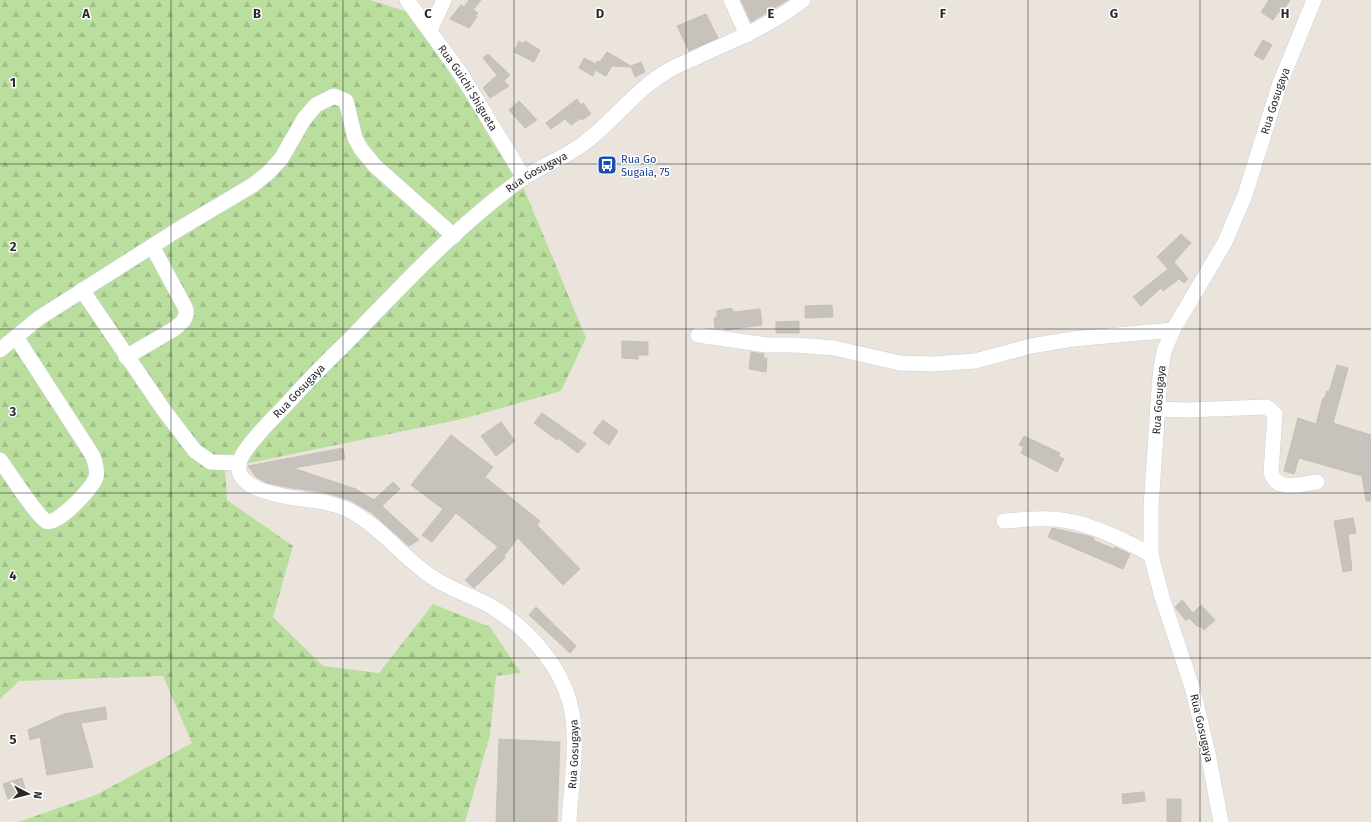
<svg xmlns="http://www.w3.org/2000/svg" width="1371" height="822" viewBox="0 0 1371 822" font-family="'Fira Sans',sans-serif">
  <style>
    .forest { fill: url(#forest-firs) }
    .building { fill: #c7c2bc; stroke: #c7bfb7 }
    .lines { fill: none; stroke-linecap: round; stroke-linejoin: round }
    .minor-casing { stroke: #ccd0db; stroke-width: 16 }
    .minor { stroke: #fff; stroke-width: 15 }
    .grid { fill: none; stroke: #2a2a2a; stroke-width: 1; stroke-opacity: 0.55 }
    .labels { text-anchor: middle; stroke-width: 3; stroke-linejoin: round; paint-order: stroke }
    .street-label { font-size: 11px; fill: #2a2a2a; stroke: #fff }
    .transit-label { font-size: 11px; fill: #164399; stroke: #fff; text-anchor: start }
    .grid-label { font-size: 13px; text-anchor: middle; font-weight: bold; fill: #2a2a2a; stroke: #fff; stroke-width: 3; stroke-linejoin: round; paint-order: stroke }
  </style>
  <defs>
    <pattern id="forest-firs" width="22" height="20" patternUnits="userSpaceOnUse"><rect width="22" height="20" fill="#bade9d"/><path d="M5 1l3.5 6h-7zM16 11l3.5 6h-7z" fill="#a0bf87"/></pattern>
  </defs>
  <rect width="100%" height="100%" fill="#ebe4dd"/>
  <!-- forest -->
  <path class="forest" d="M 0,0 L 370,0 L 408,12 L 517,172 L 586,338 L 561,391 L 462,419 L 225,468 L 227,500 L 293,546 L 273,617 L 323,666 L 379,673 L 433,604 L 490,627 L 521,673 L 496,676 L 490,735 L 465,822 L 18,822 L 96,795 L 192,743 L 163,676 L 19,681 L 0,699 Z"/>
  <!-- building -->
  <g class="building">
    <path d="M 469,0 L 481,0 L 473,10 L 478,13 L 475,16 L 477,17 L 469,28 L 450,19 L 461,5 L 464,7 Z"/>
    <path d="M 741,0 L 788,0 L 751,22 Z"/>
    <path d="M 1269,0 L 1290,0 L 1281,13 L 1279,11 L 1273,20 L 1261,12 Z"/>
    <path d="M 706,14 L 718,38 L 689,51 L 677,26 Z"/>
    <path d="M 1263,40 L 1272,45 L 1263,60 L 1254,55 Z"/>
    <path d="M 519,41 L 524,44 L 525,41 L 540,50 L 534,62 L 514,52 Z"/>
    <path d="M 607,52 L 631,66 L 641,62 L 645,72 L 635,77 L 631,67 L 612,66 L 606,76 L 595,70 L 593,76 L 579,68 L 584,58 L 596,64 L 597,61 L 600,62 Z"/>
    <path d="M 488,54 L 510,75 L 504,81 L 509,86 L 490,98 L 483,88 L 497,75 L 483,58 Z"/>
    <path d="M 577,99 L 581,105 L 583,103 L 591,114 L 582,120 L 581,118 L 571,125 L 565,119 L 551,129 L 546,123 Z"/>
    <path d="M 519,101 L 537,120 L 525,128 L 509,110 Z"/>
    <path d="M 1181,234 L 1191,243 L 1174,262 L 1188,279 L 1184,283 L 1179,279 L 1163,291 L 1161,288 L 1141,306 L 1133,297 L 1168,269 L 1157,257 Z"/>
    <path d="M 832,305 L 833,317 L 805,318 L 805,306 Z"/>
    <path d="M 731,308 L 734,312 L 760,309 L 762,325 L 725,330 L 725,327 L 715,328 L 714,318 L 717,317 L 717,311 Z"/>
    <path d="M 799,321 L 799,333 L 776,333 L 776,322 Z"/>
    <path d="M 622,341 L 648,342 L 648,355 L 638,355 L 638,359 L 622,358 Z"/>
    <path d="M 751,352 L 764,354 L 763,358 L 767,358 L 766,372 L 749,369 Z"/>
    <path d="M 1337,365 L 1348,368 L 1347,372 L 1333,423 L 1371,435 L 1371,501 L 1366,501 L 1362,476 L 1299,458 L 1294,474 L 1284,471 L 1298,418 L 1316,424 L 1323,398 L 1325,398 L 1327,391 L 1329,392 Z"/>
    <path d="M 542,413 L 586,444 L 578,453 L 558,438 L 557,440 L 534,423 Z"/>
    <path d="M 603,420 L 618,431 L 609,445 L 593,433 Z"/>
    <path d="M 501,422 L 515,441 L 496,456 L 481,436 Z"/>
    <path d="M 451,435 L 493,467 L 485,477 L 540,521 L 537,525 L 580,569 L 563,585 L 518,538 L 504,556 L 505,558 L 474,588 L 465,580 L 498,547 L 456,513 L 432,542 L 422,535 L 443,509 L 411,485 Z"/>
    <path d="M 1024,436 L 1060,453 L 1058,456 L 1064,459 L 1057,472 L 1021,453 L 1024,447 L 1019,445 Z"/>
    <path d="M 343,448 L 345,459 L 293,468 L 356,489 L 374,500 L 393,482 L 400,489 L 382,506 L 419,540 L 409,546 L 372,513 L 350,500 L 324,492 L 292,488 L 267,483 L 256,477 L 248,466 Z"/>
    <path d="M 1353,518 L 1356,533 L 1348,534 L 1352,570 L 1343,572 L 1334,521 Z"/>
    <path d="M 1052,528 L 1088,536 L 1094,538 L 1093,540 L 1114,549 L 1115,547 L 1130,554 L 1123,569 L 1048,537 Z"/>
    <path d="M 1182,600 L 1193,613 L 1201,605 L 1215,620 L 1204,630 L 1200,626 L 1198,627 L 1189,618 L 1186,621 L 1175,607 Z"/>
    <path d="M 536,607 L 576,646 L 570,653 L 529,615 Z"/>
    <path d="M 105,707 L 107,719 L 81,723 L 93,767 L 47,775 L 40,737 L 30,740 L 28,730 L 64,714 Z"/>
    <path d="M 499,739 L 560,742 L 557,822 L 496,822 Z"/>
    <path d="M 22,778 L 26,793 L 8,799 L 3,784 Z"/>
    <path d="M 1144,792 L 1145,801 L 1123,804 L 1122,794 Z"/>
    <rect x="1167" y="799" width="14" height="23"/>
  </g>
  <g class="lines">
    <defs>
      <g id="minor">
        <path id="s1" d="M 407,0 L 461,74 L 524,178"/>
        <path d="M 731,0 L 747,35"/>
        <path d="M 430,30 L 444,0"/>
        <path d="M 82,290 L 163,409 L 195,451 L 211,462 L 239,463"/>
        <path d="M 698,335 L 767,345 L 796,345 L 834,348 L 900,363 L 933,364 L 975,361 L 1031,346 L 1073,339 L 1173,330"/>
        <path d="M 0,350 L 39,318 L 179,229 L 253,185 L 268,173 L 281,159 L 304,119 L 316,105 L 334,96 L 346,101 L 355,138 L 361,149 L 375,166 L 454,236"/>
        <path d="M 126,357 L 174,329 C 182,323 189,317 185,307 L 152,246"/>
        <path d="M 1157,409 L 1187,410 L 1267,407 L 1275,414 L 1271,472 C 1276,493 1301,484 1317,482"/>
        <path d="M 0,460 C 9,472 36,515 46,521 C 56,527 94,487 96,477 C 98,469 95,463 93,456 L 16,337"/>
        <path d="M 1004,521 C 1020,520 1037,518 1053,519 C 1085,521 1123,539 1151,555"/>
        <path id="s2" d="M 569,822 C 571,788 577,752 573,719 C 567,671 531,631 492,607 C 471,595 448,589 429,575 C 402,556 382,529 354,513 C 345,507 334,505 324,502 C 300,498 215,494 245,451 C 256,435 270,421 284,407 C 304,385 325,363 347,342 C 402,286 457,225 522,179 C 541,166 564,158 583,144 C 613,122 634,91 666,72 C 677,65 690,61 701,55 C 737,39 773,24 803,0"/>
        <path id="s3" d="M 1221,822 L 1208,753 L 1193,690 L 1162,597 L 1151,555 L 1151,507 L 1160,376 L 1164,351 L 1173,330 L 1225,242 L 1245,195 L 1279,86 L 1314,0"/>
      </g>
    </defs>
    <!-- minor casing -->
    <use href="#minor" class="minor-casing"/>
    <!-- minor -->
    <use href="#minor" class="minor"/>
  </g>
  <!-- grid -->
  <path class="grid" d="M 171,0 L 171,822M 343,0 L 343,822M 514,0 L 514,822M 686,0 L 686,822M 857,0 L 857,822M 1028,0 L 1028,822M 1200,0 L 1200,822M 0,164 L 1371,164M 0,329 L 1371,329M 0,493 L 1371,493M 0,658 L 1371,658"/>
  <!-- icons -->
  <defs>
    <symbol id="bus-square" viewBox="-11 -11 22 22"><rect x="-9" y="-9" width="18" height="18" rx="4" fill="#1a4fb4" stroke="#fff"/><path d="M-5-6H5V4H4V6H2V4H-2V6H-4V4H-5ZM-3.5-4V0h7V-4ZM-3.5 1.2v1.5H-2V1.2ZM2 1.2v1.5H3.5V1.2Z" fill="#fff"/></symbol>
  </defs>
  <g fill-rule="evenodd">
    <use href="#bus-square" x="596" y="154" width="22" height="22"/>
  </g>
  <g class="labels">
    <!-- street labels -->
    <g class="street-label">
      <text dy="4" stroke="none"><textPath href="#s1" startOffset="107">Rua Guichi Shigueta</textPath></text>
      <text dy="4" stroke="none"><textPath href="#s3" startOffset="756">Rua Gosugaya</textPath></text>
      <text dy="4" stroke="none"><textPath href="#s2" startOffset="967">Rua Gosugaya</textPath></text>
      <text dy="4" stroke="none"><textPath href="#s2" startOffset="643">Rua Gosugaya</textPath></text>
      <text dy="4" stroke="none"><textPath href="#s3" startOffset="432">Rua Gosugaya</textPath></text>
      <text transform="translate(1202 728) rotate(77)" y="4">Rua Gosugaya</text>
      <text dy="4" stroke="none"><textPath href="#s2" startOffset="68">Rua Gosugaya</textPath></text>
    </g>
    <!-- transit labels -->
    <g class="transit-label">
      <text x="621" y="163">Rua Go<tspan x="621" dy="13">Sugaia, 75</tspan></text>
    </g>
  </g>
  <g class="grid-label">
    <text x="86" y="18">A</text>
    <text x="257" y="18">B</text>
    <text x="428" y="18">C</text>
    <text x="600" y="18">D</text>
    <text x="771" y="18">E</text>
    <text x="943" y="18">F</text>
    <text x="1114" y="18">G</text>
    <text x="1285" y="18">H</text>
    <text x="13" y="87">1</text>
    <text x="13" y="251">2</text>
    <text x="13" y="416">3</text>
    <text x="13" y="580">4</text>
    <text x="13" y="744">5</text>
  </g>
  <!-- north arrow -->
  <g transform="translate(28 794) rotate(97)" stroke="#ffffff" stroke-width="3" paint-order="stroke">
  <path d="M0-3L7 15L0 10L-7 15Z" fill="#2a2a2a"/>
  <text y="-6" font-size="11" font-weight="bold" text-anchor="middle" fill="#2a2a2a">N</text>
  </g>
</svg>
